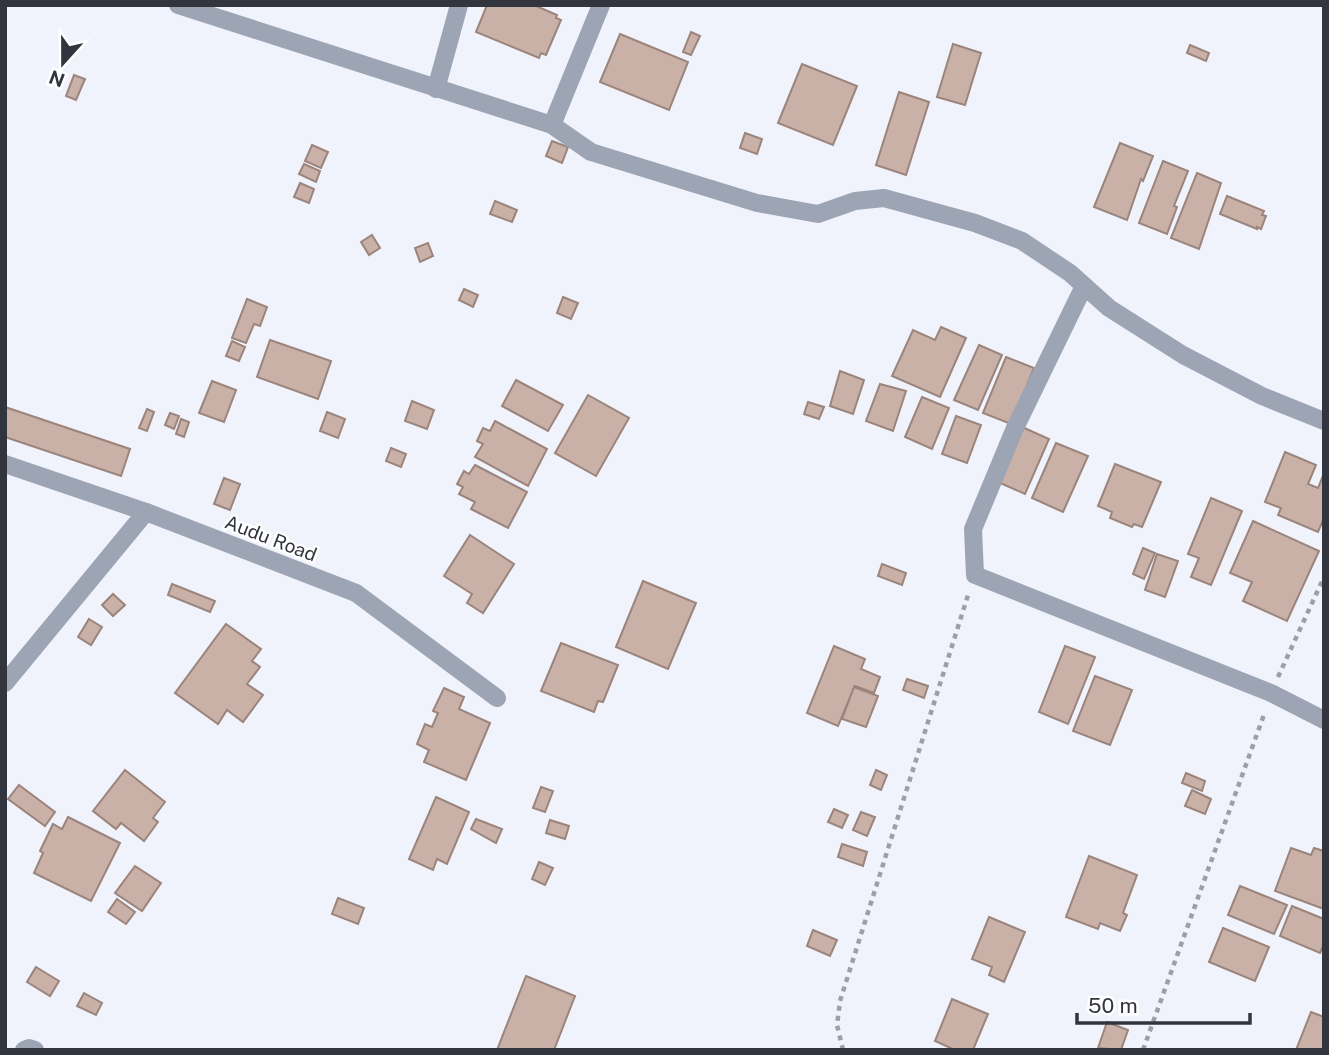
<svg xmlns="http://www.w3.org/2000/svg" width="1329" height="1055" viewBox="0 0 1329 1055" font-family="'Public Sans',sans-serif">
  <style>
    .building { fill: #cab1a7; stroke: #9b847b; stroke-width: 2 }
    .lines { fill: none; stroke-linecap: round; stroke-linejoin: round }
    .path { stroke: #9c9fa8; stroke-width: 4.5; stroke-dasharray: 5 5; stroke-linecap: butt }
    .street { stroke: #9da4b4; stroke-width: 18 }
    .labels { text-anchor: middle; stroke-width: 5; stroke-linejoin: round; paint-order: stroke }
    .street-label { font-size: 19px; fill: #32353e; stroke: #fff }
  </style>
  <rect width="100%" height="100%" fill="#f0f3fc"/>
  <!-- building -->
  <g class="building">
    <path d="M 487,5 L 534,5 L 557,15 L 556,18 L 561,20 L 546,55 L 541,53 L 539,58 L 476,32 Z"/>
    <path d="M 691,32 L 700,36 L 691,55 L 683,52 Z"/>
    <path d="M 620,34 L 688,62 L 669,110 L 600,82 Z"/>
    <path d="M 953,44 L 981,53 L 965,105 L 937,97 Z"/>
    <path d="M 1190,45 L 1209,53 L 1206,61 L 1187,53 Z"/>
    <path d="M 802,64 L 857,86 L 833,145 L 778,123 Z"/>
    <path d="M 74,75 L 85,79 L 76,100 L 66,96 Z"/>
    <path d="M 899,92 L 929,102 L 906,175 L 876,165 Z"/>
    <path d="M 745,133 L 762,139 L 757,154 L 740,148 Z"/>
    <path d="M 552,141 L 568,147 L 562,163 L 546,156 Z"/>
    <path d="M 1120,143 L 1153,156 L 1143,181 L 1141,179 L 1127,220 L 1094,207 Z"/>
    <path d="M 312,145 L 328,152 L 321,168 L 305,161 Z"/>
    <path d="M 1163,161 L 1188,171 L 1174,206 L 1177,207 L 1167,234 L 1139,223 Z"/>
    <path d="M 304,164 L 320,171 L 316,182 L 299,174 Z"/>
    <path d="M 1197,173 L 1221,183 L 1199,249 L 1171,238 Z"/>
    <path d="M 300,183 L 314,189 L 309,203 L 294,197 Z"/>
    <path d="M 1227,196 L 1264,211 L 1262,215 L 1266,216 L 1261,229 L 1257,227 L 1257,229 L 1220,214 Z"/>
    <path d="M 495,201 L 517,210 L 512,222 L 490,214 Z"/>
    <path d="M 372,235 L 380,248 L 369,255 L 361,242 Z"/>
    <path d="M 428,243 L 433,256 L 420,262 L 415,248 Z"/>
    <path d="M 464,289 L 478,295 L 473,307 L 459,300 Z"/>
    <path d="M 563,297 L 578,303 L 571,319 L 557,313 Z"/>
    <path d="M 247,299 L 267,307 L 260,326 L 254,324 L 246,343 L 232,338 Z"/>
    <path d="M 941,327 L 966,338 L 940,397 L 892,376 L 913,330 L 935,340 Z"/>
    <path d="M 270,340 L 331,361 L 318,399 L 257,377 Z"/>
    <path d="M 232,341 L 245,347 L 239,361 L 226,356 Z"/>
    <path d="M 979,345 L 1002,355 L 978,410 L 954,400 Z"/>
    <path d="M 1006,357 L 1034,368 L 1011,424 L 983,413 Z"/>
    <path d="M 840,371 L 864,380 L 853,414 L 830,406 Z"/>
    <path d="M 516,380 L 563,405 L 548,431 L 502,406 Z"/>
    <path d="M 212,381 L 236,390 L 224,422 L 199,413 Z"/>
    <path d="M 880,384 L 906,391 L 893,431 L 866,421 Z"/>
    <path d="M 588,395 L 629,418 L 596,476 L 555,453 Z"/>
    <path d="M 922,397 L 949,408 L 932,449 L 905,437 Z"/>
    <path d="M 412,401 L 434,410 L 427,429 L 405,421 Z"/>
    <path d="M 808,402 L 824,407 L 819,419 L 804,414 Z"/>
    <path d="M 5,407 L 130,449 L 121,476 L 5,437 Z"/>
    <path d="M 147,409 L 154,412 L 147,431 L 139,428 Z"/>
    <path d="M 327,412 L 345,419 L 338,438 L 320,431 Z"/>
    <path d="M 170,413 L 179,416 L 174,429 L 165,425 Z"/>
    <path d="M 956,416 L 981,425 L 967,463 L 942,454 Z"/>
    <path d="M 181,419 L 189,422 L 184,437 L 176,434 Z"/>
    <path d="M 495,421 L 547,449 L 528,486 L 475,457 L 483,444 L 477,441 L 483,428 L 490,431 Z"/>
    <path d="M 1022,427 L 1049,439 L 1025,494 L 998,482 Z"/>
    <path d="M 1056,443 L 1088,456 L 1063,512 L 1032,498 Z"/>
    <path d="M 391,448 L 406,454 L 401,467 L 386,461 Z"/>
    <path d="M 1285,452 L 1316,465 L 1308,484 L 1318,488 L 1324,473 L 1324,518 L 1318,532 L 1278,515 L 1281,508 L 1265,502 Z"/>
    <path d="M 1115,464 L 1161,482 L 1142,527 L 1134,524 L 1132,527 L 1110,518 L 1112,512 L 1098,506 Z"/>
    <path d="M 475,465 L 527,492 L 508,528 L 471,509 L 475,502 L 459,494 L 463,487 L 457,484 L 464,471 L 469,474 Z"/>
    <path d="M 224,478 L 240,484 L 230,510 L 214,504 Z"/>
    <path d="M 1211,498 L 1242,511 L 1211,585 L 1191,577 L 1199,558 L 1188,554 Z"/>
    <path d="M 1253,521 L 1319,551 L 1287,621 L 1243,601 L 1252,582 L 1230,573 Z"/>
    <path d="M 470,535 L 514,564 L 483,613 L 467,603 L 472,594 L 444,576 Z"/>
    <path d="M 1143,548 L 1155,553 L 1144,579 L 1133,574 Z"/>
    <path d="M 1157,554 L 1178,561 L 1165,597 L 1145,590 Z"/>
    <path d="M 882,564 L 906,573 L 902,585 L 878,576 Z"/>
    <path d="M 643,581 L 696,603 L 668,669 L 616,647 Z"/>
    <path d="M 172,584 L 215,601 L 210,612 L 168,595 Z"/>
    <path d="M 113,594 L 125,605 L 113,616 L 102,605 Z"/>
    <path d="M 89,619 L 102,627 L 91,645 L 78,637 Z"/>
    <path d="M 226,624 L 261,649 L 252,661 L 260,667 L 247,684 L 263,695 L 243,722 L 227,710 L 218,724 L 175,693 Z"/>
    <path d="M 561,643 L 618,665 L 603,702 L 598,701 L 594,712 L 541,691 Z"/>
    <path d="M 834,646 L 865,659 L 861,669 L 880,677 L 874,693 L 855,686 L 838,726 L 807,713 Z"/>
    <path d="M 1065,646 L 1095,657 L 1068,724 L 1039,712 Z"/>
    <path d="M 1095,676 L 1132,690 L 1110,745 L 1073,731 Z"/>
    <path d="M 907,679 L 928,686 L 924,698 L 903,690 Z"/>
    <path d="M 854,687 L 878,696 L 866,727 L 842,719 Z"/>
    <path d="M 444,688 L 464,697 L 459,709 L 490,723 L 466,780 L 424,762 L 429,750 L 417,744 L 425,724 L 432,727 L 438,713 L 433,711 Z"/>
    <path d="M 125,770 L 165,802 L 153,818 L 158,822 L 144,841 L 121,823 L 116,829 L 93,811 Z"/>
    <path d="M 876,770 L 887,775 L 881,790 L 870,785 Z"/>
    <path d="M 1186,773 L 1205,781 L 1202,791 L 1182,783 Z"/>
    <path d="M 19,785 L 55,812 L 45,826 L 8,799 Z"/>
    <path d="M 541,787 L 553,791 L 545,812 L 533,808 Z"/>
    <path d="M 1192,790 L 1211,799 L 1205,814 L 1185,806 Z"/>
    <path d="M 436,797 L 469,812 L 447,864 L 437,859 L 433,870 L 409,859 Z"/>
    <path d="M 834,809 L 848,815 L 842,828 L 828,822 Z"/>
    <path d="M 861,812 L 875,817 L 867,836 L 853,830 Z"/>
    <path d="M 68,817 L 120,843 L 91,901 L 34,873 L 43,853 L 40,851 L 53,824 L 62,829 Z"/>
    <path d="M 476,819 L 502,829 L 496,843 L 471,829 Z"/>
    <path d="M 550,820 L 569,826 L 565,839 L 546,833 Z"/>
    <path d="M 842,844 L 867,852 L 863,866 L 838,857 Z"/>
    <path d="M 1291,848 L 1311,855 L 1314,848 L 1324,851 L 1324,909 L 1275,891 Z"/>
    <path d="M 1089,856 L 1137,875 L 1123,913 L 1127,915 L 1120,931 L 1100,923 L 1098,929 L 1066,917 Z"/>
    <path d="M 539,862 L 553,868 L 545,885 L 532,879 Z"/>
    <path d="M 135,866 L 161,883 L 142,911 L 115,893 Z"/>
    <path d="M 1240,886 L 1287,905 L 1274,934 L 1228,915 Z"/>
    <path d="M 338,898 L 364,908 L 358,924 L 332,914 Z"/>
    <path d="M 117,899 L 135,912 L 126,924 L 108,912 Z"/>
    <path d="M 1292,906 L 1324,919 L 1324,944 L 1320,953 L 1280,936 Z"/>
    <path d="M 989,917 L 1025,932 L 1004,982 L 989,975 L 992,967 L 972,959 Z"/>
    <path d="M 1223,928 L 1269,947 L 1255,981 L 1209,962 Z"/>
    <path d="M 813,930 L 837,940 L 830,956 L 807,946 Z"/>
    <path d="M 36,967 L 59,981 L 50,996 L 27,982 Z"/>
    <path d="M 526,976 L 575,996 L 554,1050 L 497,1050 Z"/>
    <path d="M 84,993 L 102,1003 L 96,1015 L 77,1006 Z"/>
    <path d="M 952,999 L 988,1014 L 973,1050 L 955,1050 L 935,1041 Z"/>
    <path d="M 1311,1012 L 1324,1017 L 1324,1050 L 1296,1050 Z"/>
    <path d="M 1107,1022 L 1128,1030 L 1121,1050 L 1098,1048 Z"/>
  </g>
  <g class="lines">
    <!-- path -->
    <g class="path">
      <path d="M 1278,677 L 1324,577"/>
      <path d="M 843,1050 L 837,1025 L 840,1001 L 969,592"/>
      <path d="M 1143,1050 L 1265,712"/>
    </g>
    <!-- street -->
    <g class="street">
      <path d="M 178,5 L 552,125 L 591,152 L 757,203 L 818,214 L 855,201 L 884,198 L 975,223 L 1022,241 L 1070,273 L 1109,308 L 1183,355 L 1262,396 L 1324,421"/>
      <path d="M 436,89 L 459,5"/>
      <path d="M 552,125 L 601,5"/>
      <path d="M 1084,286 L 1015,428 L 973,529 L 975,575 L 1271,693 L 1324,720"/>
      <path d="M 5,464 L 146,512 L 356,593 L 497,698"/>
      <path d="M 5,683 L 146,512"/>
      <path d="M 24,1050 L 29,1048 L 35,1050"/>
    </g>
  </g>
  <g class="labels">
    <!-- street labels -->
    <g class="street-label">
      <text transform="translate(271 538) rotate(21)" y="7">Audu Road</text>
    </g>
  </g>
  <!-- border -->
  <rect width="1329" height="1055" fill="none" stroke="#32353e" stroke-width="14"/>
  <!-- north arrow -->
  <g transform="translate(63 63) rotate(201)" stroke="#ffffff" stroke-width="5" paint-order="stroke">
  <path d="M0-5L12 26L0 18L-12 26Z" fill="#32353e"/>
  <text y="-10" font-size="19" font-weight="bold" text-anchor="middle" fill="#32353e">N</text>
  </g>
  <!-- scale -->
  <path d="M1077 1013v10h173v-10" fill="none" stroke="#32353e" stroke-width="3.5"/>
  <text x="1088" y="1013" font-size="21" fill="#32353e" stroke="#ffffff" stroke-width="5" paint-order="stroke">50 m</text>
</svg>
